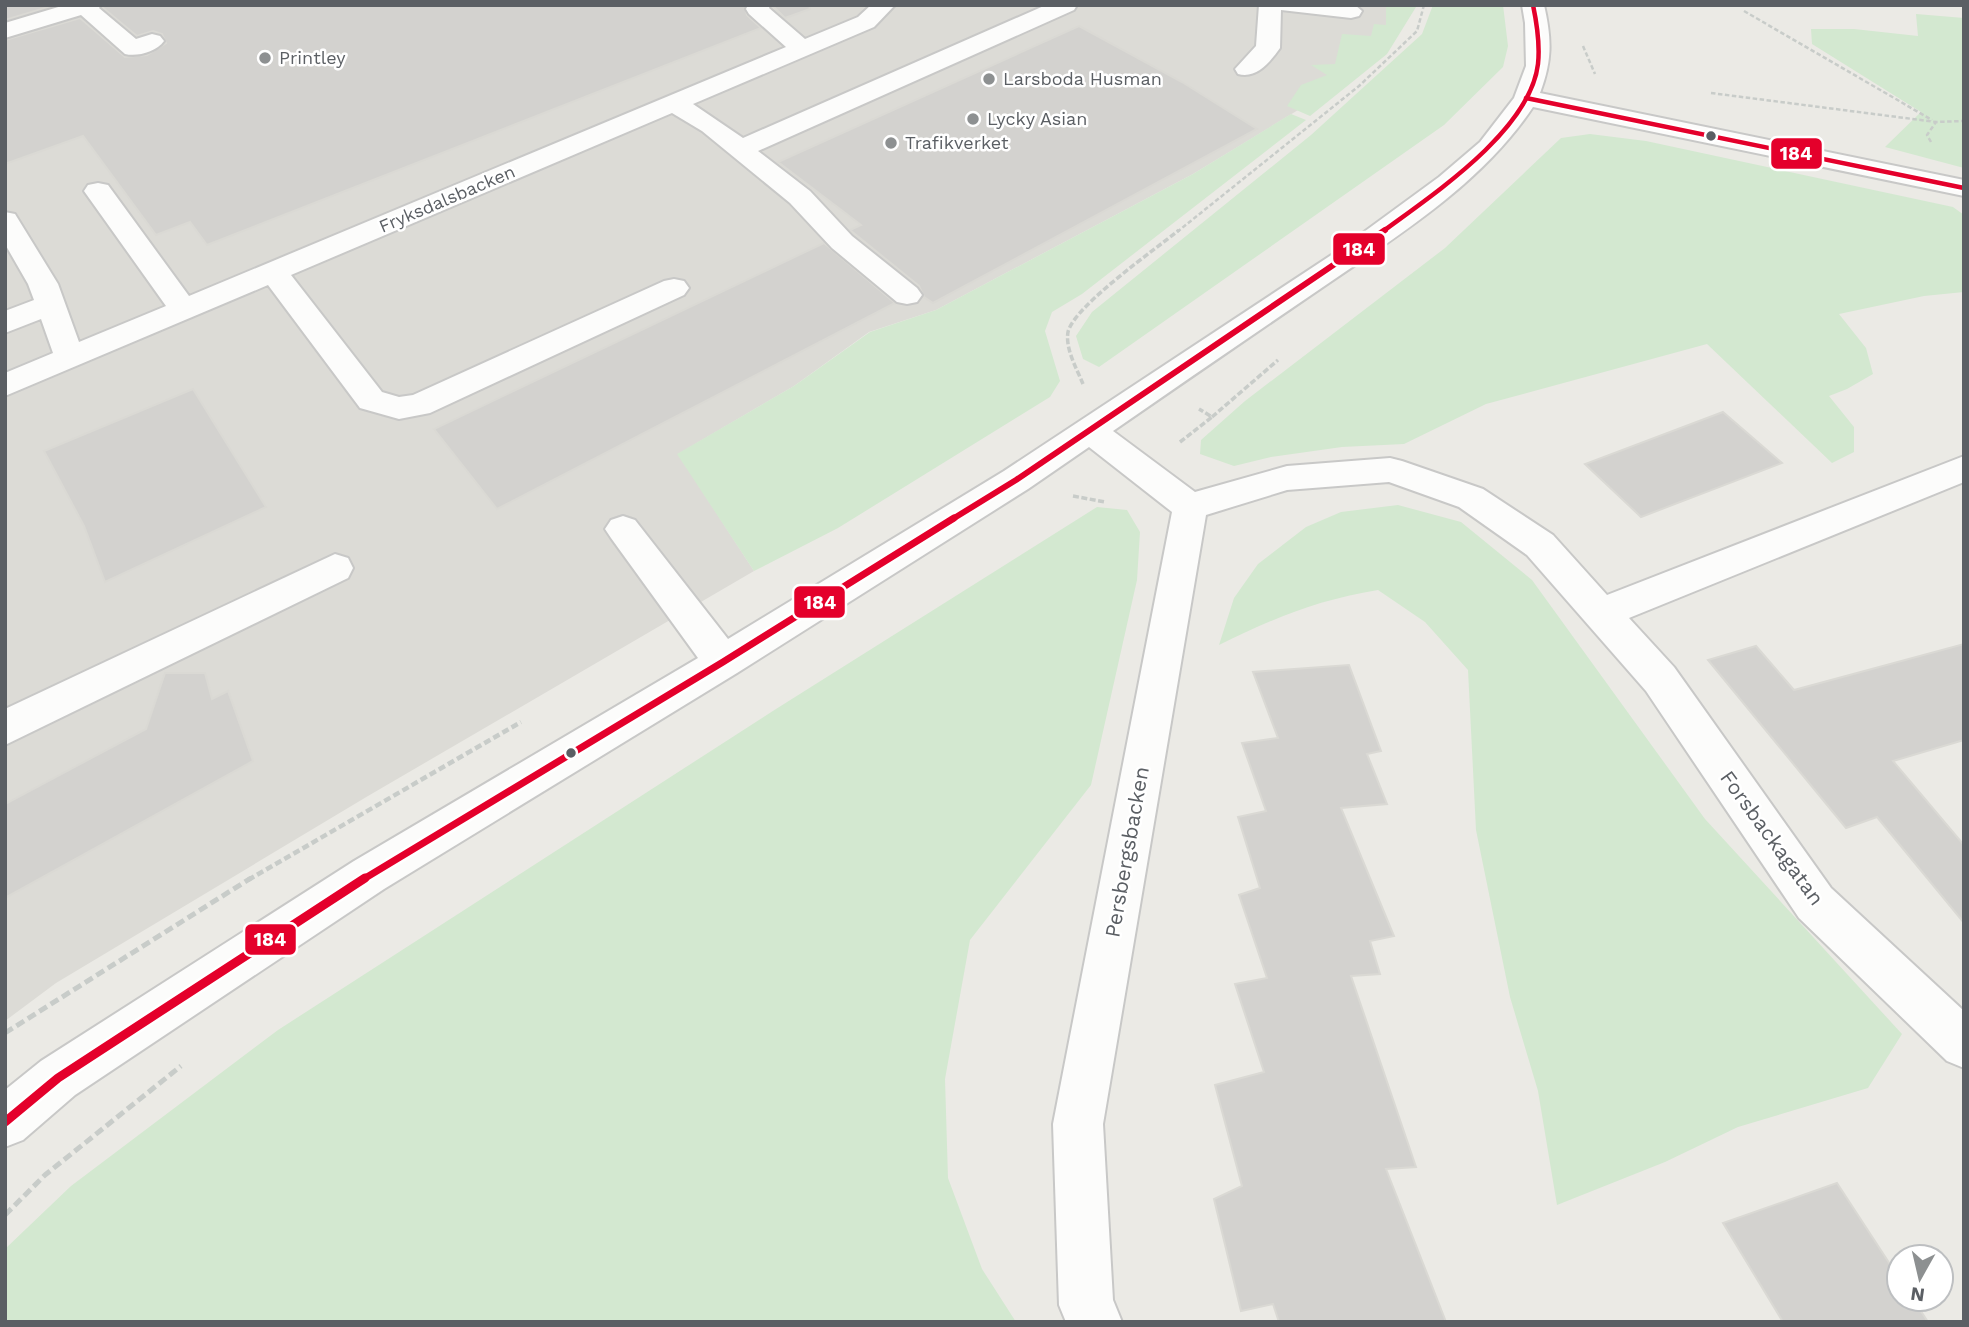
<svg xmlns="http://www.w3.org/2000/svg" width="1969" height="1327" viewBox="0 0 1969 1327" font-family="'Work Sans',sans-serif">
  <style>
    .industrial { fill: #dcdbd6 }
    .green { fill: #d3e8d0 }
    .building { fill: #d3d2cf; stroke: #dad9d4; stroke-width: 2 }
    .lines { fill: none; stroke-linecap: round; stroke-linejoin: round }
    .minor-casing { stroke: #c8c8c7; stroke-width: 4 }
    .path-far3 { stroke: #c8ccc9; stroke-width: 2.5; stroke-dasharray: 4.5 2.5; stroke-linecap: butt }
    .path-far2 { stroke: #c8ccc9; stroke-width: 3.5; stroke-dasharray: 6 2.5; stroke-linecap: butt }
    .path-far1 { stroke: #c8ccc9; stroke-width: 4.5; stroke-dasharray: 7 3.5; stroke-linecap: butt }
    .path { stroke: #c8ccc9; stroke-width: 5; stroke-dasharray: 9 4.5; stroke-linecap: butt }
    .minor { fill: #fcfcfb; fill-rule: evenodd }
    .bus-1-far3-casing { stroke: #fff; stroke-width: 8 }
    .bus-1-far2-casing { stroke: #fff; stroke-width: 10 }
    .bus-1-far1-casing { stroke: #fff; stroke-width: 12 }
    .bus-1-casing { stroke: #fff; stroke-width: 14 }
    .bus-1-far3 { stroke: #e4002b; stroke-width: 4.5 }
    .bus-1-far2 { stroke: #e4002b; stroke-width: 6 }
    .bus-1-far1 { stroke: #e4002b; stroke-width: 7 }
    .bus-1 { stroke: #e4002b; stroke-width: 9 }
    .poi-dot { fill: #8d9091; stroke: #fff; stroke-width: 2.5 }
    .bus-dot { fill: #5b5f64; stroke: #fff; stroke-width: 2.5 }
    .labels { text-anchor: middle; stroke-width: 5; stroke-linejoin: round; paint-order: stroke }
    .far-poi-label { font-size: 18px; fill: #5b5f64; stroke: #fff; text-anchor: start }
    .far-street-label { font-size: 18px; fill: #5b5f64; stroke: #fff }
    .street-label { font-size: 21px; fill: #5b5f64; stroke: #fff }
    .line-badge { stroke: #fff; stroke-width: 2.5 }
    .badge-label { font-size: 19px; text-anchor: middle; font-weight: bold; fill: #fff }
  </style>
  <rect width="100%" height="100%" fill="#ebeae5"/>
  <!-- industrial -->
  <path class="industrial" d="M 5,5 L 1389,5 L 1388,42 L 1331,79 L 1303,107 L 1193,174 L 936,310 L 869,332 L 794,386 L 678,454 L 754,571 L 368,796 L 56,983 L 5,1021 Z"/>
  <!-- green -->
  <g class="green">
    <path d="M 1386,5 L 1416,7 L 1387,54 L 1310,116 L 1287,106 L 1301,85 L 1327,75 L 1311,65 L 1335,64 L 1342,34 L 1371,36 L 1374,24 L 1386,25 Z"/>
    <path d="M 1433,5 L 1503,5 L 1508,46 L 1503,67 L 1444,125 L 1099,367 L 1083,359 L 1076,336 L 1092,312 L 1311,135 L 1422,34 Z"/>
    <path d="M 1916,14 L 1964,18 L 1964,168 L 1885,147 L 1921,112 L 1812,44 L 1811,29 L 1854,29 L 1918,36 Z"/>
    <path d="M 1291,114 L 1306,120 L 1082,294 L 1052,312 L 1045,331 L 1060,381 L 1050,397 L 838,528 L 754,571 L 677,454 L 794,386 L 870,332 L 936,310 L 1193,174 Z"/>
    <path d="M 1590,134 L 1646,141 L 1953,207 L 1964,215 L 1964,292 L 1924,296 L 1839,314 L 1866,348 L 1873,374 L 1847,389 L 1829,396 L 1854,427 L 1854,452 L 1832,463 L 1707,344 L 1486,404 L 1404,444 L 1342,447 L 1271,457 L 1234,466 L 1200,454 L 1201,440 L 1245,401 L 1445,248 L 1561,138 Z"/>
    <path d="M 1398,505 L 1461,522 L 1532,580 L 1705,819 L 1902,1034 L 1868,1088 L 1738,1127 L 1665,1162 L 1557,1205 L 1538,1091 L 1510,997 L 1476,830 L 1468,670 L 1425,622 L 1378,590 C 1317,600 1274,618 1219,645 L 1234,598 L 1258,564 L 1306,527 L 1341,512 Z"/>
    <path d="M 1097,507 L 1127,510 L 1140,532 L 1137,580 L 1091,785 L 970,940 L 945,1079 L 948,1178 L 982,1269 L 1016,1322 L 5,1322 L 5,1249 L 71,1186 L 278,1030 L 776,709 Z"/>
  </g>
  <!-- building -->
  <g class="building">
    <path d="M 5,5 L 55,5 L 5,20 Z"/>
    <path d="M 103,5 L 745,5 L 747,15 L 761,28 L 207,245 L 190,222 L 156,235 L 83,136 L 5,164 L 5,40 L 80,18 L 125,57 L 147,55 L 166,43 L 162,34 L 153,31 L 137,36 L 102,7 Z"/>
    <path d="M 772,5 L 809,5 L 810,9 L 785,18 Z"/>
    <path d="M 1079,26 L 1182,82 L 1257,129 L 933,303 L 924,297 L 919,286 L 850,230 L 861,225 L 778,162 Z"/>
    <path d="M 824,243 L 895,303 L 497,509 L 434,429 Z"/>
    <path d="M 193,389 L 266,507 L 105,582 L 84,526 L 44,451 Z"/>
    <path d="M 1723,412 L 1782,463 L 1641,517 L 1585,464 Z"/>
    <path d="M 1964,644 L 1964,740 L 1893,761 L 1964,845 L 1964,923 L 1877,817 L 1846,828 L 1708,660 L 1756,646 L 1794,690 Z"/>
    <path d="M 1349,665 L 1381,751 L 1367,754 L 1387,804 L 1341,808 L 1394,936 L 1370,941 L 1380,974 L 1351,976 L 1416,1167 L 1386,1169 L 1446,1322 L 1279,1322 L 1273,1304 L 1241,1311 L 1214,1199 L 1242,1186 L 1215,1085 L 1264,1072 L 1235,984 L 1267,978 L 1239,895 L 1260,888 L 1238,817 L 1266,811 L 1242,743 L 1278,738 L 1253,672 Z"/>
    <path d="M 165,673 L 205,673 L 212,699 L 228,691 L 253,761 L 5,898 L 5,804 L 146,729 Z"/>
    <path d="M 1837,1183 L 1899,1278 L 1899,1299 L 1913,1299 L 1928,1322 L 1783,1322 L 1723,1223 Z"/>
  </g>
  <g class="lines">
    <defs>
      <g id="minor">
        <path d="M 65,5 L 101,5 L 99,8 L 136,39 L 152,34 L 160,36 L 164,41 C 156,52 137,57 125,54 L 81,15 L 5,38 L 5,23 Z"/>
        <path d="M 748,5 L 770,5 L 769,8 L 805,39 L 858,17 L 871,5 L 895,5 L 874,27 L 693,104 L 743,138 L 1046,5 L 1077,5 L 1074,10 L 758,151 L 810,191 L 852,236 L 917,288 L 922,295 L 917,302 L 907,304 L 897,302 L 832,248 L 790,203 L 702,131 L 672,113 L 291,275 L 382,392 L 399,397 L 413,395 L 664,281 L 674,279 L 684,281 L 689,288 L 684,295 L 430,413 L 399,419 L 360,408 L 268,285 L 5,396 L 5,373 L 53,353 L 41,319 L 5,333 L 5,311 L 34,300 L 28,284 L 5,244 L 5,212 L 15,214 L 58,284 L 79,342 L 166,306 L 84,191 L 88,185 L 98,183 L 108,185 L 189,296 L 786,47 L 749,14 L 746,9 Z"/>
        <path d="M 1259,5 L 1355,5 L 1362,11 L 1359,16 L 1351,18 L 1281,10 L 1280,48 C 1270,62 1257,79 1238,74 L 1235,69 L 1256,46 Z"/>
        <path d="M 1522,5 L 1544,5 C 1552,40 1552,61 1540,93 L 1964,180 L 1964,196 L 1533,107 C 1481,185 1396,237 1320,289 C 1251,336 1182,383 1113,431 L 1195,492 L 1287,466 L 1390,458 L 1402,461 L 1483,489 L 1553,535 L 1607,595 L 1964,456 L 1964,482 L 1629,618 L 1674,667 L 1831,888 L 1964,1011 L 1964,1068 L 1947,1061 L 1799,918 L 1646,691 L 1527,555 L 1459,507 L 1389,482 L 1287,490 L 1206,515 L 1103,1124 L 1113,1300 L 1122,1322 L 1066,1322 L 1059,1305 L 1053,1124 L 1172,512 L 1089,447 L 1028,489 L 737,673 L 384,889 L 75,1095 L 23,1140 L 5,1147 L 5,1090 L 41,1061 L 354,861 L 698,658 L 611,538 L 605,529 L 611,520 L 623,516 L 635,520 L 728,639 L 1004,471 L 1342,248 L 1439,177 L 1480,142 L 1514,98 L 1526,66 L 1525,23 Z"/>
        <path d="M 335,554 L 348,558 L 353,568 L 348,578 L 5,745 L 5,709 Z"/>
      </g>
    </defs>
    <!-- minor casing -->
    <use href="#minor" class="minor-casing"/>
    <!-- path-far3 -->
    <g class="path-far3">
      <path d="M 1744,11 L 1932,120"/>
      <path d="M 1583,46 L 1595,74"/>
      <path d="M 1711,93 L 1936,122"/>
      <path d="M 1931,142 L 1927,135 L 1936,122 L 1964,121"/>
      <path d="M 1177,232 L 1359,86 L 1417,31 L 1424,5"/>
    </g>
    <!-- path-far2 -->
    <g class="path-far2">
      <path d="M 1083,384 C 1077,369 1065,349 1068,332 C 1074,306 1156,249 1179,230"/>
      <path d="M 1212,417 L 1278,360"/>
      <path d="M 1180,442 L 1212,417 L 1199,409"/>
      <path d="M 1073,496 L 1105,502"/>
    </g>
    <!-- path-far1 -->
    <path class="path-far1" d="M 248,880 L 521,722"/>
    <!-- path -->
    <g class="path">
      <path d="M 5,1033 L 251,878"/>
      <path d="M 5,1215 L 45,1175 L 181,1066"/>
    </g>
    <!-- minor -->
    <use href="#minor" class="minor"/>
    <defs>
      <g id="bus-1-far3">
        <path d="M 1526,98 L 1964,188"/>
        <path d="M 1382,232 C 1432,195 1530,131 1538,64 C 1540,45 1537,24 1533,5"/>
      </g>
      <path id="bus-1-far2" d="M 951,520 L 1016,480 L 1385,230"/>
      <path id="bus-1-far1" d="M 362,880 L 723,662 L 954,518"/>
      <path id="bus-1" d="M 5,1122 L 58,1078 L 365,878"/>
    </defs>
    <!-- bus-1-far3 casing -->
    <use href="#bus-1-far3" class="bus-1-far3-casing"/>
    <!-- bus-1-far2 casing -->
    <use href="#bus-1-far2" class="bus-1-far2-casing"/>
    <!-- bus-1-far1 casing -->
    <use href="#bus-1-far1" class="bus-1-far1-casing"/>
    <!-- bus-1 casing -->
    <use href="#bus-1" class="bus-1-casing"/>
    <!-- bus-1-far3 -->
    <use href="#bus-1-far3" class="bus-1-far3"/>
    <!-- bus-1-far2 -->
    <use href="#bus-1-far2" class="bus-1-far2"/>
    <!-- bus-1-far1 -->
    <use href="#bus-1-far1" class="bus-1-far1"/>
    <!-- bus-1 -->
    <use href="#bus-1" class="bus-1"/>
  </g>
  <!-- markers -->
  <g class="poi-dot">
    <circle cx="265" cy="58" r="7"/>
    <circle cx="989" cy="79" r="7"/>
    <circle cx="973" cy="119" r="7"/>
    <circle cx="891" cy="143" r="7"/>
  </g>
  <g class="bus-dot">
    <circle cx="1711" cy="136" r="6"/>
    <circle cx="571" cy="753" r="6"/>
  </g>
  <g class="labels">
    <!-- far-poi labels -->
    <g class="far-poi-label">
      <text x="279" y="64">Printley</text>
      <text x="1003" y="85">Larsboda Husman</text>
      <text x="987" y="125">Lycky Asian</text>
      <text x="905" y="149">Trafikverket</text>
    </g>
    <!-- far-street labels -->
    <g class="far-street-label">
      <text transform="translate(447 199) rotate(-23)" y="6">Fryksdalsbacken</text>
    </g>
    <!-- street labels -->
    <g class="street-label">
      <text transform="translate(1772 838) rotate(54)" y="7">Forsbackagatan</text>
      <text transform="translate(1127 852) rotate(-80)" y="7">Persbergsbacken</text>
    </g>
  </g>
  <g class="line-badge">
    <rect x="1770" y="137" width="53" height="33" rx="7" fill="#e4002b"/>
    <rect x="1332" y="232" width="54" height="34" rx="7" fill="#e4002b"/>
    <rect x="793" y="585" width="53" height="34" rx="7" fill="#e4002b"/>
    <rect x="244" y="923" width="53" height="33" rx="7" fill="#e4002b"/>
  </g>
  <g class="badge-label">
    <text x="1796" y="160">184</text>
    <text x="1359" y="256">184</text>
    <text x="820" y="609">184</text>
    <text x="270" y="946">184</text>
  </g>
  <!-- border -->
  <rect width="1969" height="1327" fill="none" stroke="#5b5f64" stroke-width="14"/>
  <!-- north arrow -->
  <g transform="translate(1920 1278) rotate(188)"><circle r="33" fill="#ffffff" stroke="#bdbfc1" stroke-width="2"/>
  <path d="M0-5L12 26L0 18L-12 26Z" fill="#8d9091"/>
  <text y="-10" font-size="19" font-weight="bold" text-anchor="middle" fill="#5b5f64">N</text>
  </g>
</svg>
